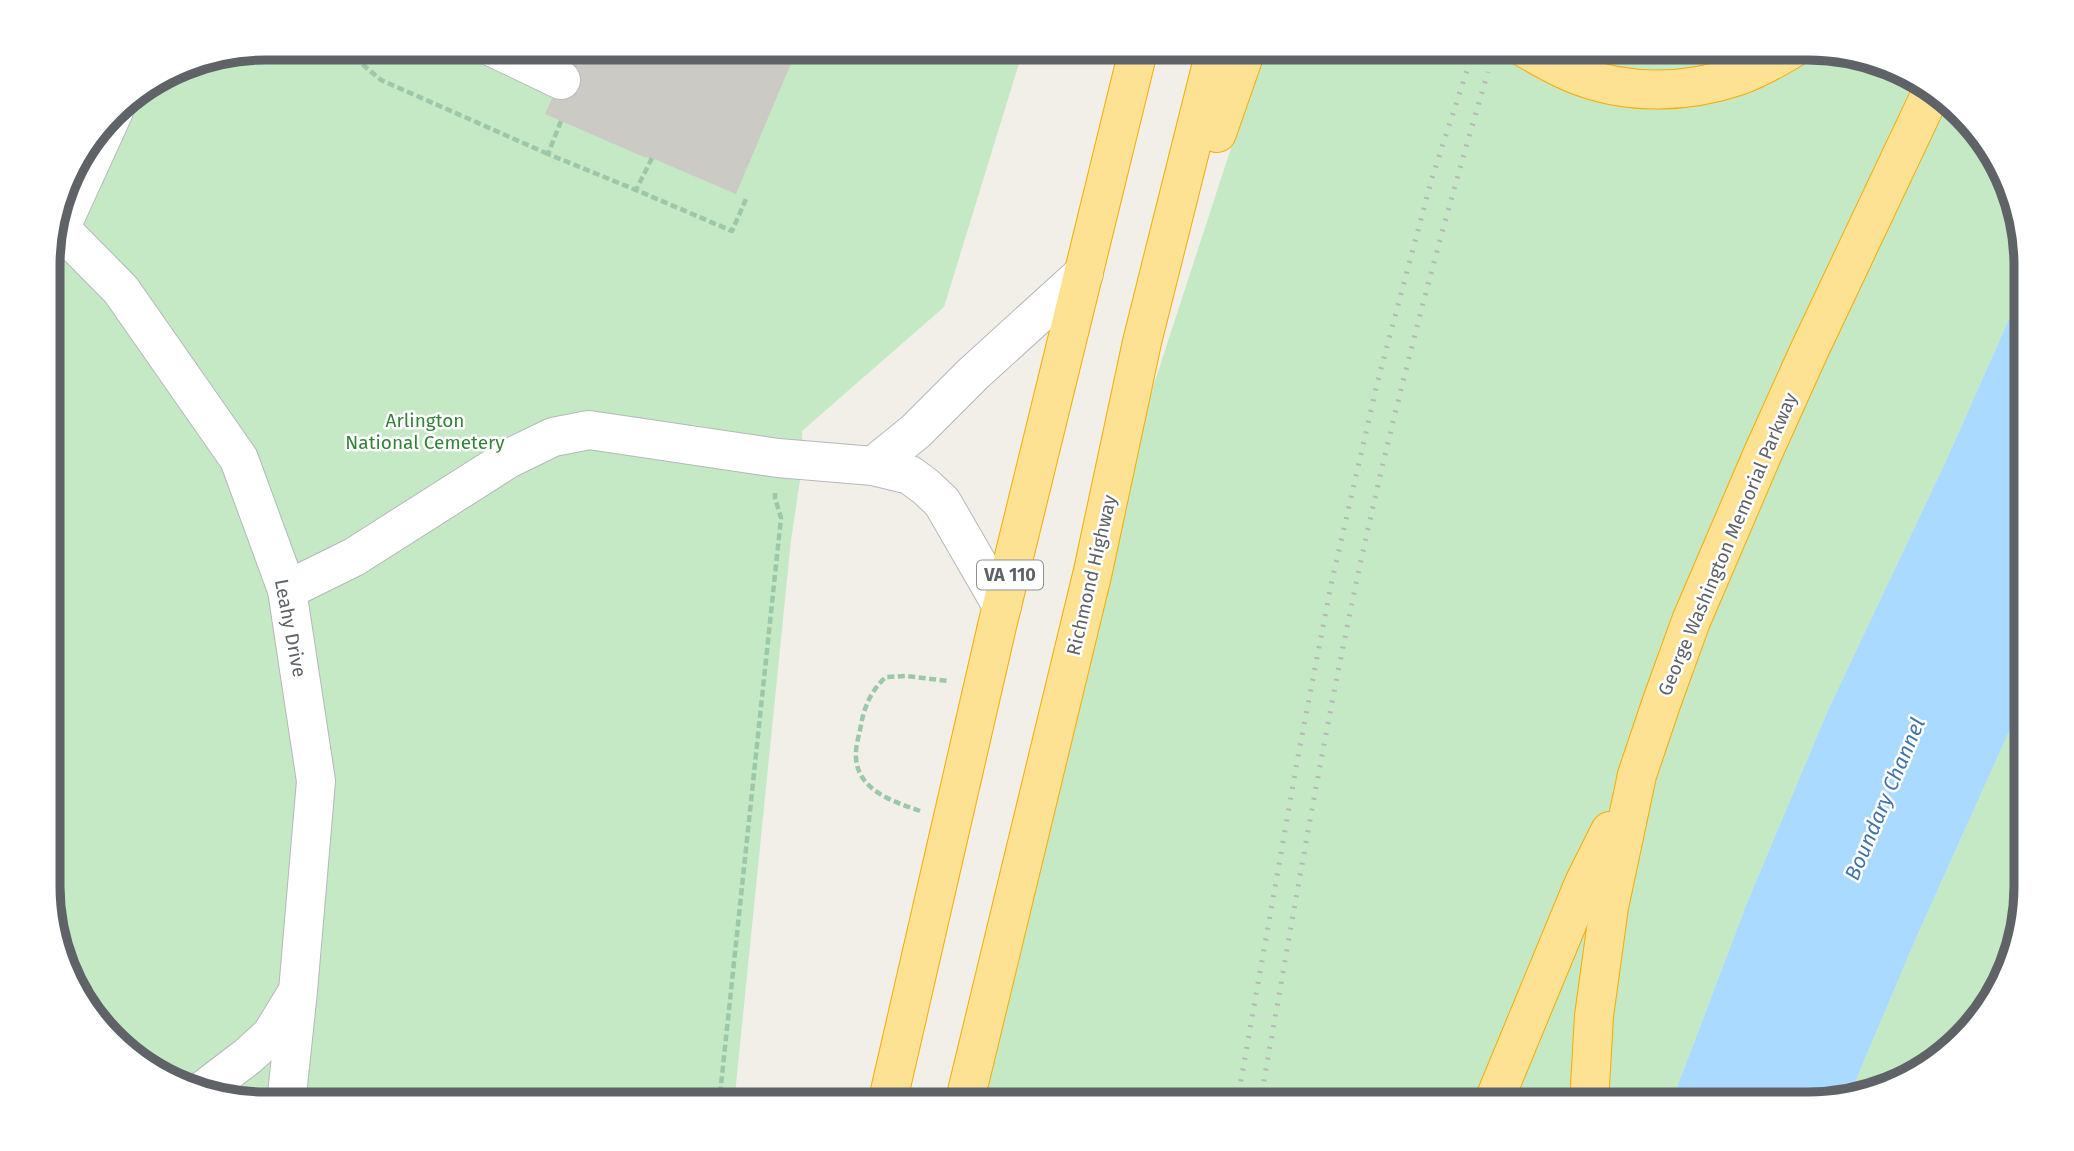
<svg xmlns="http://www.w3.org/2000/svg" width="2074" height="1151" viewBox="0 0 2074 1151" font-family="'Fira Sans',sans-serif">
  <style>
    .green { fill: #c5e8c5 }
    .water { fill: #aadaff }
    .building { fill: #cccac5 }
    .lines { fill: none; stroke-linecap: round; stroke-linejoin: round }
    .minor-casing { stroke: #b5b8bc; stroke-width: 40 }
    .highway-casing { stroke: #f9ab00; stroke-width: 40 }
    .path { stroke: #9cc7a9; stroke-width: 4.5; stroke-dasharray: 7 3.5; stroke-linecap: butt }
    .minor { stroke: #fff; stroke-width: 38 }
    .highway { stroke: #fde293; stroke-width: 38 }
    .rail { stroke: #b6b7b8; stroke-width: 5; stroke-dasharray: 2 9; stroke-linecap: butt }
    .labels { text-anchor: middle; stroke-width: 5; stroke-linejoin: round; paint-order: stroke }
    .shield { fill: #fff; stroke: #8f9295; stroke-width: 2 }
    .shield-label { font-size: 18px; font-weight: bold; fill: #5f6368 }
    .park-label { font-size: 19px; fill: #348238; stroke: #fff }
    .street-label { font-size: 19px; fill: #5f6368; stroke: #fff }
    .water-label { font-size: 21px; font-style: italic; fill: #4174aa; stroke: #fff }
    .rim { fill: none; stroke: #5f6368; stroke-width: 9 }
  </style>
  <rect width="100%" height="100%" fill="#f1efe8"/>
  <!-- green -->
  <g class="green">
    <path d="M 266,47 L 1024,47 L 944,307 L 802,431 L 803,460 L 791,540 L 734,1104 L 265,1104 L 157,1075 L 84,1007 L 49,913 L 49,238 L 121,102 L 183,64 Z"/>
    <path d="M 1264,47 L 1809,47 L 1917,76 L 1990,145 L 2026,251 L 2026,281 L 1945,463 L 1828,710 L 1747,903 L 1671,1103 L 984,1104 L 1093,571 Z"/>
    <path d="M 2026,694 L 2026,899 L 1998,994 L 1929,1067 L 1850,1094 L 1917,936 Z"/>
  </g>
  <!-- water -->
  <path class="water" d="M 2026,281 L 2026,694 L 1917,936 L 1850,1094 L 1822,1103 L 1671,1103 L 1747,903 L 1828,710 L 1945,463 Z"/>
  <!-- building -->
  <path class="building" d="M 575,47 L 798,47 L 736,194 L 652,158 L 644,157 L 545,114 Z"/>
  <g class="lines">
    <defs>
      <g id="minor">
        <path d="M 492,47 L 561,80"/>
        <path d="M 54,222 L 121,290 L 239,459 L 287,590 L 316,781 L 298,991 L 286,1104"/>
        <path d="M 60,229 L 114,111"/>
        <path d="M 873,466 L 916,431 L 973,374 L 1084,273"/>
        <path d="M 287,590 L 354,557 L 508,459 L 553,437 L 589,430 L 778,458 L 873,466 L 910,475 L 926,487 L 942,502 L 1002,606"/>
        <path d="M 206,1088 L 248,1056 L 271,1035 L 295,996"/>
      </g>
      <g id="highway">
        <path d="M 1523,47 C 1542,58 1560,69 1580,76 C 1630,95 1688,93 1738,76 C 1758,69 1777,58 1795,47"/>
        <path d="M 1217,133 L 1247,47"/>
        <path d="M 1493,1103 L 1584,883 L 1610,831"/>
        <path d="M 1590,1103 L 1590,1086 L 1594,1016 L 1609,907 L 1637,775 L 1662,701 L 1691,621 L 1763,453 L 1809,351 L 1932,91"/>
        <path d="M 887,1104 L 997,626 L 1139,47"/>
        <path d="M 964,1104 L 1093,571 L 1142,342 L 1216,47"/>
      </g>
    </defs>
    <!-- minor casing -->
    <use href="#minor" class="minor-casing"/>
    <!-- highway casing -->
    <use href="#highway" class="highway-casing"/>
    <!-- path -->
    <g class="path">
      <path d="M 351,47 L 362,64 L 381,80 L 548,154"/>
      <path d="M 586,59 L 591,47"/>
      <path d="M 561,121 L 548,154 L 636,190"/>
      <path d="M 652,158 L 636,190 L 732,231 L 746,199"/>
      <path d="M 920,811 C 895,802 858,791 856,758 C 855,747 859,736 861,725 C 864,707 872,689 886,677 L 906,676 L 948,681"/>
      <path d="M 719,1104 L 781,518 L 775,498 L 775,493"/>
    </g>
    <!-- minor -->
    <use href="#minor" class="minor"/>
    <!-- highway -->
    <use href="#highway" class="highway"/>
    <!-- rail -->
    <g class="rail">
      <path d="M 1237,1103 L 1299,751 L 1331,585 L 1378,380 L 1432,178 L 1471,58"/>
      <path d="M 1260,1103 C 1296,901 1329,698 1375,498 C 1408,355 1446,213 1488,72"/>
    </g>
  </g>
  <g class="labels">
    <!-- shield labels -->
    <rect class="shield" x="977" y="560.5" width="66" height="29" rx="5"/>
    <g class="shield-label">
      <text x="1010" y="581">VA 110</text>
    </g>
    <!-- park labels -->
    <g class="park-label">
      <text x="425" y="427">Arlington<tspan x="425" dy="22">National Cemetery</tspan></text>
    </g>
    <!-- street labels -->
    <g class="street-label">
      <text transform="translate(1727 544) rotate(-67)" y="7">George Washington Memorial Parkway</text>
      <text transform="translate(1091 575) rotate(-77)" y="7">Richmond Highway</text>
      <text transform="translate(291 628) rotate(79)" y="7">Leahy Drive</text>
    </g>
    <!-- water labels -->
    <g class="water-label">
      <text transform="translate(1885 799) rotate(-67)" y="7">Boundary Channel</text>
    </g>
  </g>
  <!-- crop -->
  <path d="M0 0H2074V1151H0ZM266 60H1808A206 206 0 0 1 2014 266V886A206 206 0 0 1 1808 1092H266A206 206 0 0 1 60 886V266A206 206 0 0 1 266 60Z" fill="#fff" fill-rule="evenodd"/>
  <path class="rim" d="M266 60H1808A206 206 0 0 1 2014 266V886A206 206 0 0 1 1808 1092H266A206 206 0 0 1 60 886V266A206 206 0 0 1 266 60Z"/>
</svg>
